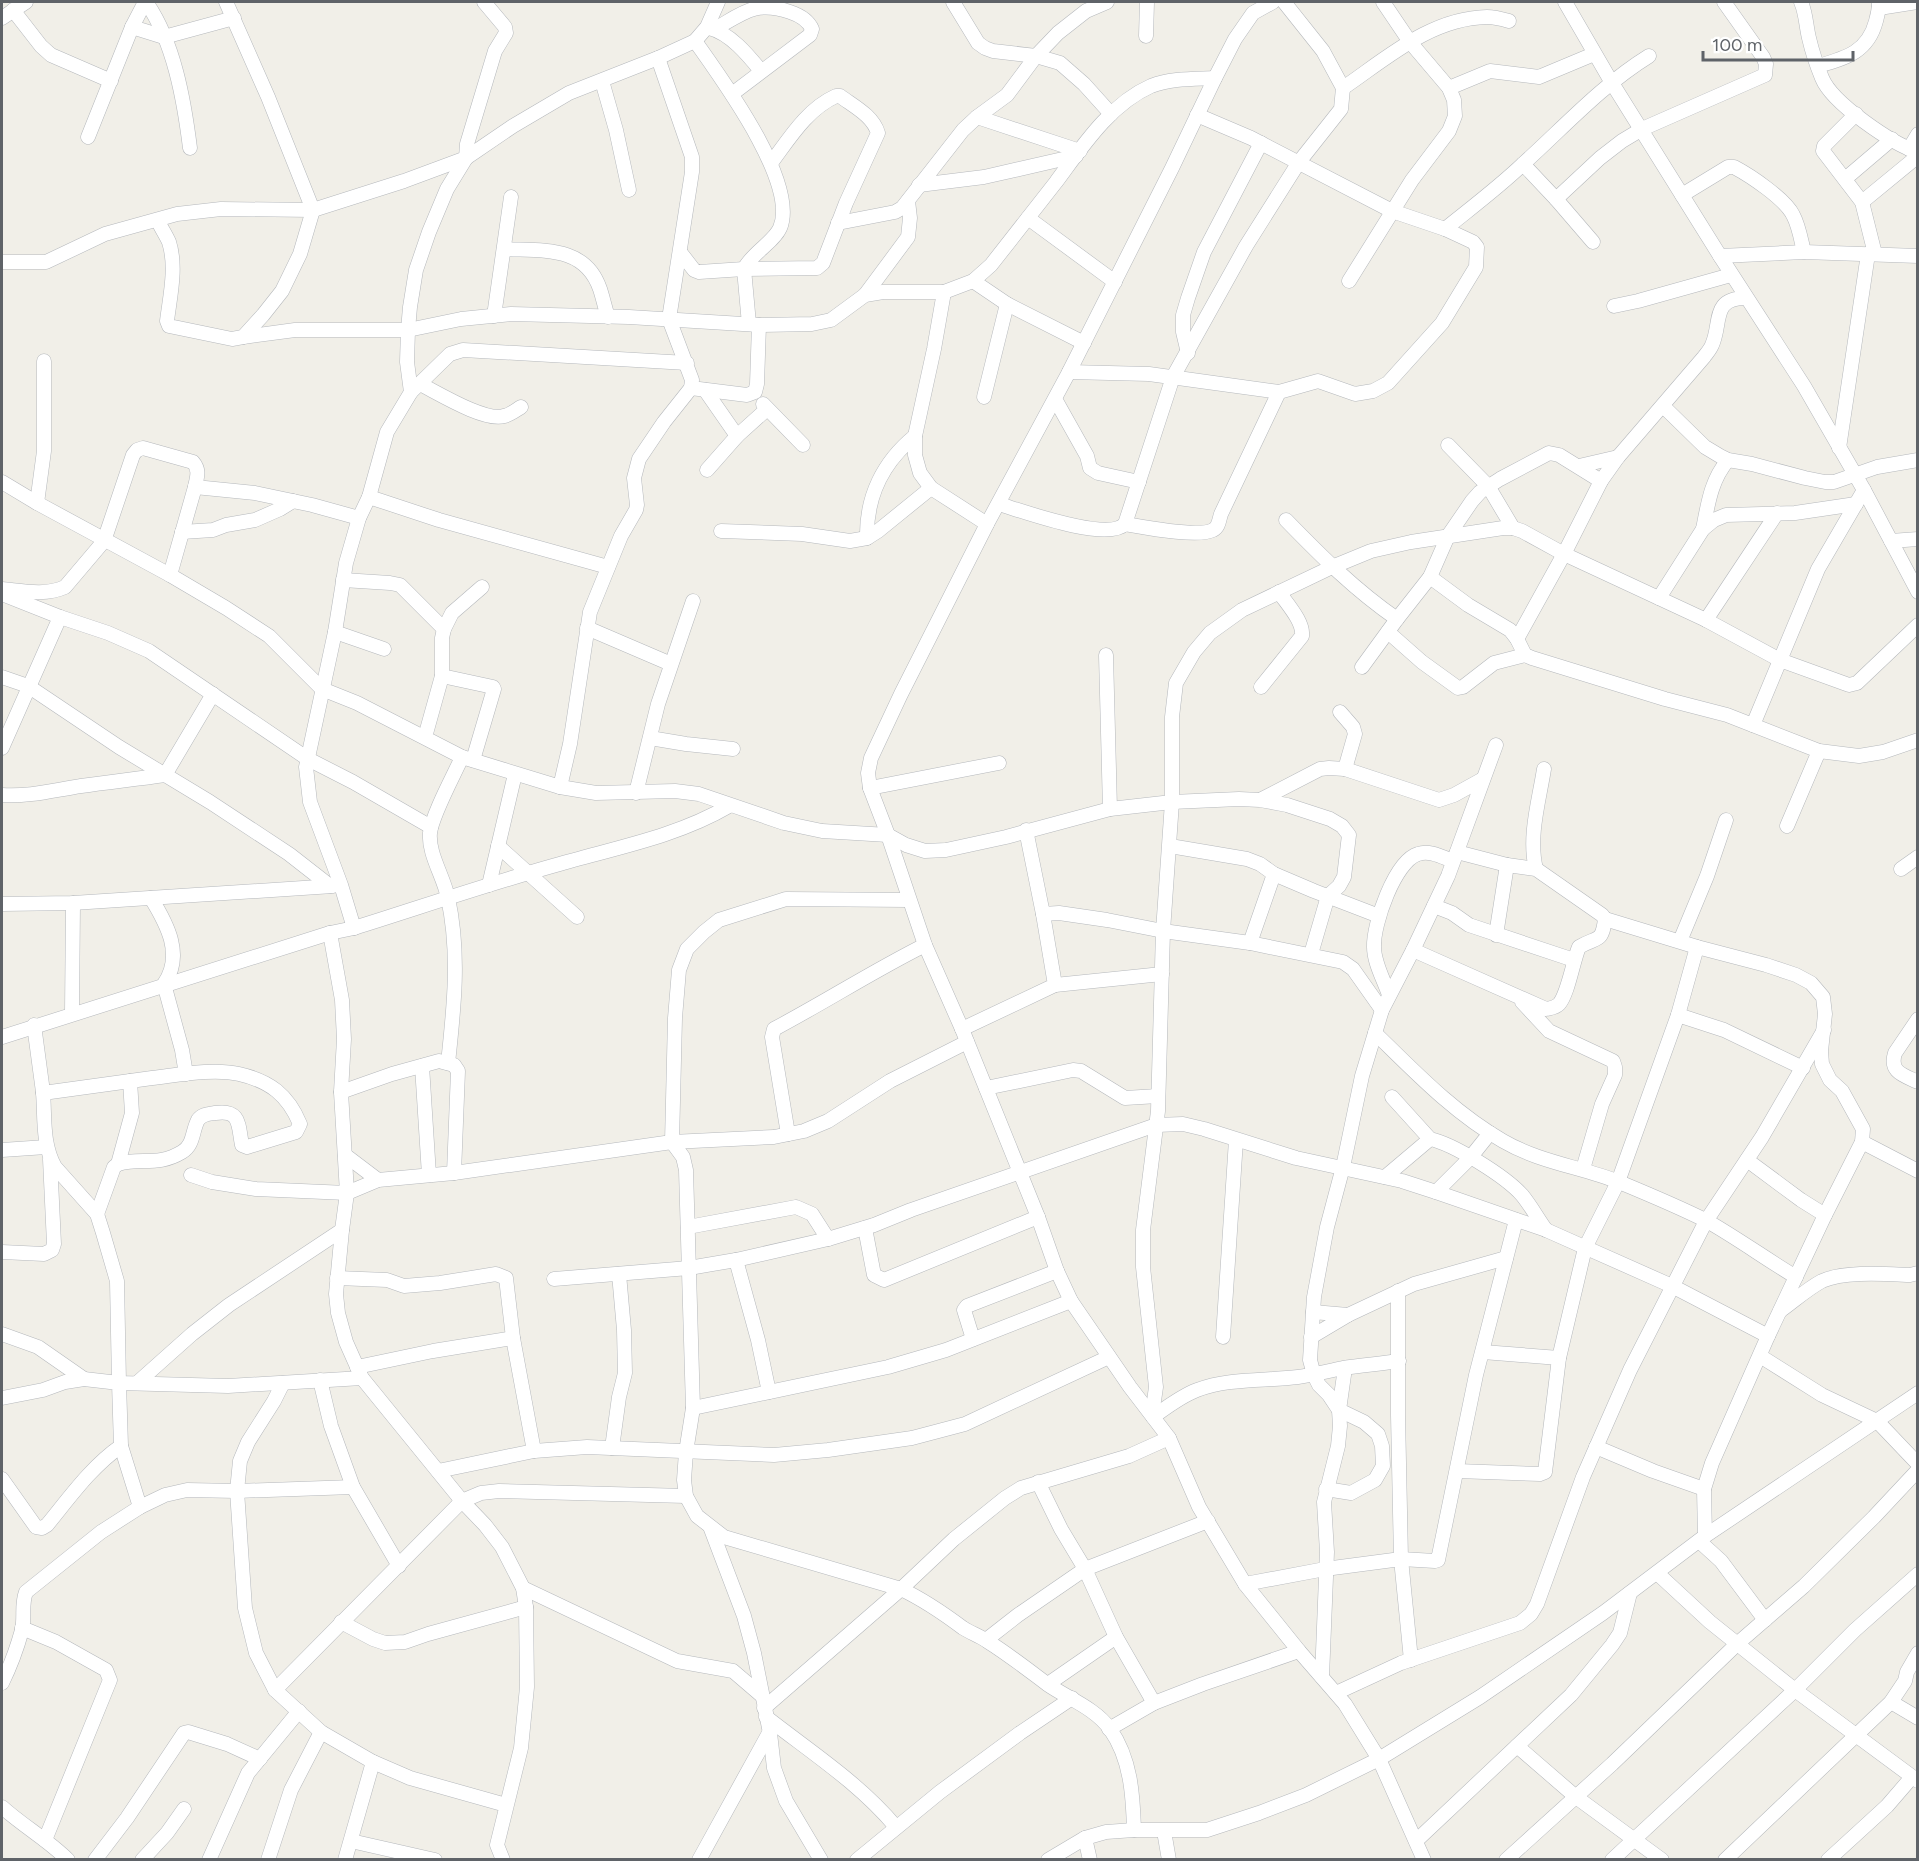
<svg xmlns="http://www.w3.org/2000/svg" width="1919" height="1861" viewBox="0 0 1919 1861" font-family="Figtree,sans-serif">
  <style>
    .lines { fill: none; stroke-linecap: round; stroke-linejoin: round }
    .minor-casing { stroke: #b5b8bc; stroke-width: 15 }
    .minor { stroke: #fff; stroke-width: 14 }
  </style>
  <rect width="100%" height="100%" fill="#f1efe8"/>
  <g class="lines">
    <defs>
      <g id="minor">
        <path d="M 146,2 C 174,42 184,100 190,148"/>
        <path d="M 953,2 L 978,43 L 985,48 L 993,51 L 1036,56 L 1060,63 L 1084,84 L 1111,114"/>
        <path d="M 1273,2 L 1253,13 L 1235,39 L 1215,78 L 1172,168 L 1069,372 L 987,524 L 901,694 L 871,758 L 868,773 L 870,788 L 888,835 L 925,945 L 962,1029 L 1038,1217 L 1057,1271 L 1071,1301 L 1130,1387 L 1169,1438 L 1199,1507 L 1245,1584 L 1299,1651 L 1345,1704 L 1379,1759 L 1424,1860"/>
        <path d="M 1565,2 L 1612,83 L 1720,256 L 1804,386 L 1864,490 L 1918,592"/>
        <path d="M 1801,2 C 1806,13 1806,26 1809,38 C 1812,51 1817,66 1822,78 C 1832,103 1892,144 1918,152"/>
        <path d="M 1879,8 L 1917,2"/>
        <path d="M 13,10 L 41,46 L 51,55 L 111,81"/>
        <path d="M 2,18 L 26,2"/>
        <path d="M 132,27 L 164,37 L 234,18"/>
        <path d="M 709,28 C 730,33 748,55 761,71"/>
        <path d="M 715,29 C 743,13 756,0 790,12 C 799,15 808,20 812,29 L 810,35 L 732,94"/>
        <path d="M 1146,36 L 1147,2"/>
        <path d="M 695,41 C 721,78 799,183 780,228 C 774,242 752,253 744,269 L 749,324"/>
        <path d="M 1818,66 C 1846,58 1868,52 1876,21 C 1878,14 1879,8 1879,2"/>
        <path d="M 602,81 L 616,130 L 629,190"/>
        <path d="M 1343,88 C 1387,58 1431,18 1487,17 C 1494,17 1502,19 1509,21"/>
        <path d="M 1449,88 L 1490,71 L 1539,77 L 1594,54"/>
        <path d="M 1856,114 L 1824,146 L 1823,151 L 1862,202 L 1875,254"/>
        <path d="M 977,117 L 1080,151"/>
        <path d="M 88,137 L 132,27 L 145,2"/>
        <path d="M 1909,149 L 1918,134"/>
        <path d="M 1523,164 L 1556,199 L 1600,158 L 1622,141 L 1642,129 L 1765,75 L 1766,64 L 1763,57 L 1724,2"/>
        <path d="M 1845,179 L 1892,139"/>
        <path d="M 919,185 L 984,177 L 1076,156"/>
        <path d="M 1682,195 L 1728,167 L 1734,167 C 1751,176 1785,199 1793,215 C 1799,226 1801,240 1804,252"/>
        <path d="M 1556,199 L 1593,242"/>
        <path d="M 1862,202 L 1918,156"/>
        <path d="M 1028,218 L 1115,282"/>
        <path d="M 158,221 C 161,228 166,235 169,242 C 177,267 170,296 167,321 L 169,326 L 232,339 L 243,337 L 263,315 L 282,291 L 300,254 L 313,210 L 268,97 L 226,2"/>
        <path d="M 838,223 L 895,212 L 902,208 L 963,130 L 977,117 L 1007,95 L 1036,56 L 1058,33 L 1086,11 L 1107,2"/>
        <path d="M 1445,229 C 1471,208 1499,187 1523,164 C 1564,127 1602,85 1649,56"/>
        <path d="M 504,249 C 542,251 585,245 600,289 C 603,298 605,308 608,317"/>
        <path d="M 680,252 L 694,270 L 699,272 L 744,269 L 817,268 L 823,263 L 846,203 L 878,133 C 873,116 855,107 840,96 L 836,96 C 807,109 789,139 771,163"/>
        <path d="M 1720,256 L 1804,252 L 1918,256"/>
        <path d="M 2,262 L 46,262 L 105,234 L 177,214 L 221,209 L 313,210 L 404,181 L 466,158 L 513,126 L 569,93 L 658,58 L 695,41 L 707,27 L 718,2"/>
        <path d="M 973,281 L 1007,304 L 1084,343"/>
        <path d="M 1349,281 L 1412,180 L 1449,131 L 1455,116 L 1454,100 L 1449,88 L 1410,42 L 1383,2"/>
        <path d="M 944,292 L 934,349 L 915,436 L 915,455 L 920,473 L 931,488 L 987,524"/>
        <path d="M 865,295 L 908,237 L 910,218 L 908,201"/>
        <path d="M 1614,306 L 1638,301 L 1731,275"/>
        <path d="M 494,316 L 511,197"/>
        <path d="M 243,337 L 295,330 L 408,330 L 461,319 L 511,314 L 629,317 L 759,325 L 812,324 L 831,320 L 865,295 L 883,292 L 944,292 L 973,281 L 991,265 C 1012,238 1034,210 1056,182 C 1082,147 1110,104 1151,86 C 1171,78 1194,79 1215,78"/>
        <path d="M 1188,353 L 1183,332 L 1183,315 L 1188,298 L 1204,252 L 1261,143"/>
        <path d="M 1069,372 L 1149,374 L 1279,392 L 1318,381 L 1355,394 L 1373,391 L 1388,383 L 1442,323 L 1476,267 L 1477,247 L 1473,242 L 1445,229 L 1392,211 L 1251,138 L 1197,115"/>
        <path d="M 420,384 C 438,393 485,422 504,416 C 510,415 516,410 521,407"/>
        <path d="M 691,388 L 747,395 L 755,392 L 757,384 L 759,325"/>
        <path d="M 705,390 L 737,436"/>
        <path d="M 411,392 L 450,354 L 463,350 L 687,363"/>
        <path d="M 984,397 L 1007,304"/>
        <path d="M 1055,399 L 1087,456 L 1090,468 L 1098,473 L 1139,482"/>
        <path d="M 763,404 L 803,445"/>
        <path d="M 1663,406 L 1705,447 L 1720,456 L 1728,460 L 1752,464 L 1805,478 L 1825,482 L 1834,482 L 1877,467 L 1918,460"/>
        <path d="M 1448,445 L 1488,486 L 1513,528"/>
        <path d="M 1839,448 L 1868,254"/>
        <path d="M 1579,466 L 1618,457"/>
        <path d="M 707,470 L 737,436 L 767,409"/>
        <path d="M 2,482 L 37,503 L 170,575 L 226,608 L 269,636 L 322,689 L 357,703 L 462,757 L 560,787 L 596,793 L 675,791 L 699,794 L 784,823 L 822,831 L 888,835 L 906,845 L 925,851 L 946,850 L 1006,837 L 1110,809 L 1172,802 L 1239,799 L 1260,800 L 1287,805 L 1330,819 L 1342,826 L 1349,835 L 1344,877 L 1339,886 L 1328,896 L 1311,954"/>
        <path d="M 195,487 L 255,493 L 312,505 L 359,518"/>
        <path d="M 369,497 L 439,520 L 608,567"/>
        <path d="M 37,503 L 44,451 L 44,361"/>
        <path d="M 999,504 C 1022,511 1107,542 1125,524 L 1173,377 L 1246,246 L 1299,162 L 1341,109 L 1343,88 L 1323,51 L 1284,2"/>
        <path d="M 1286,520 C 1321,556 1355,590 1397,619"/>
        <path d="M 1125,524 C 1143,527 1198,538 1213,530 C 1219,527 1219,520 1221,514 L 1279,392"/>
        <path d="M 1703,529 C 1708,504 1711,480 1728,460"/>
        <path d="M 721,531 L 802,534 L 850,541 L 867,538 L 878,531 L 931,488"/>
        <path d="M 182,532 L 213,530 L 226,525 L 255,520 L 280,509 L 293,501"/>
        <path d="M 867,538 C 866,497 883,462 915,436"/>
        <path d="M 1891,541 L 1918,539"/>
        <path d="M 1430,577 L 1468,605 L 1510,630 L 1517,639 L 1525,655 L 1532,658 L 1665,699 L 1727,715 L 1819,751 L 1859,756 L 1883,752 L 1918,740"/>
        <path d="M 343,580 L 390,583 L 400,585 L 444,629"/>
        <path d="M 2,589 C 23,591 45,596 65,587 L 104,541 L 133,455 L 137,450 L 143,448 L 193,462 C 200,470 197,477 195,487 L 170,575"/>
        <path d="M 2,594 L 60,617 L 108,633 L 149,651 L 308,759 L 353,782 L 431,827"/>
        <path d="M 1659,598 L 1703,529 L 1714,520 L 1726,515 L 1795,513 L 1856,504"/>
        <path d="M 1706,620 L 1777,513"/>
        <path d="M 587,628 L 671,664"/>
        <path d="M 335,632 L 384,649"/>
        <path d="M 1388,632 L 1422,662 L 1458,688 L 1463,687 L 1494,663 L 1525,655"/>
        <path d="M 1517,639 L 1564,554 L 1601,481 L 1618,457 L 1704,357 C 1706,354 1710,350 1712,345 C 1722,323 1711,298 1746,298"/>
        <path d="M 1106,655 L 1110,809"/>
        <path d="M 1362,667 L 1397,619 L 1430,577 L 1448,536 L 1472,501 L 1480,492 L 1500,479 L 1549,453 L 1559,455 L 1601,481"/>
        <path d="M 442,676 L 493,687 L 494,689 L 473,760"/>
        <path d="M 2,677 L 28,686 L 119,747 L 210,802 L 289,854 L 330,886"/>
        <path d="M 1261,687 L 1302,636 C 1304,622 1287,604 1279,592"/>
        <path d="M 1340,712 L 1353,727 L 1355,734 L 1345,769"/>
        <path d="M 1753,725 L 1818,569 L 1864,490"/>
        <path d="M 425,737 L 442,676 L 442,638 L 444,629 L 452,613 L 482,587"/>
        <path d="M 650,738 L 686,744 L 733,749"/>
        <path d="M 2,748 L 60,617"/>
        <path d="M 560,787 L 570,744 L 590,612 L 621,536 L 636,510 L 637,505 L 634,478 L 639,459 L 664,422 L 691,388 L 692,380 L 669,319 L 692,172 L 692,157 L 658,58"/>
        <path d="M 870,788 L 999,763"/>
        <path d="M 636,793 L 658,704 L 693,601"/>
        <path d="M 2,795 C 29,797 54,790 81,786 C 109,782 137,779 165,775 L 213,694"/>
        <path d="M 1262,799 L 1320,769 L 1329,768 L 1345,769 L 1439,800 L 1454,795 L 1483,779"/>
        <path d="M 1787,826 L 1819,751"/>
        <path d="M 1026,830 L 1043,914 L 1059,913 L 1107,920 L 1163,931 L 1250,943 L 1343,962 L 1353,969 L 1382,1010"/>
        <path d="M 498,846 L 577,917"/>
        <path d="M 1170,846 L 1247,859 L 1260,864 L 1274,874 L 1314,891 L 1379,916"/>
        <path d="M 1536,869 C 1528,837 1539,801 1544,769"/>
        <path d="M 1901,869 L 1918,857"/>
        <path d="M 489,885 L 515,774"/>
        <path d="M 151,898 C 167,924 184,955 164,984 L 182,1050 L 186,1074"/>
        <path d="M 909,900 L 786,899 L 719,920 L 704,932 L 687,949 L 679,970 L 675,1018 L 672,1142 L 683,1157 L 686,1170 L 693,1408 L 686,1452 L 684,1480 L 686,1496 L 697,1516 L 724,1537 L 901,1589 C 924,1600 943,1613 963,1628 C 971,1633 980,1636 987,1641 C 1008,1654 1027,1669 1047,1684 C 1067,1698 1095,1708 1110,1729 C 1131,1759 1133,1795 1134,1830"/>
        <path d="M 2,904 L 73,903 L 333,886"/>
        <path d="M 1434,906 L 1452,913 L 1469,925 L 1574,960"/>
        <path d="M 1605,919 L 1697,947 L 1766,965 L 1796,975 L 1811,983 L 1823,997 L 1825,1014 L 1821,1051 L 1822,1064 L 1830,1080 L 1842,1091 L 1863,1129 L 1862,1142 L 1825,1215 L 1768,1336 L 1712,1463 L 1704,1489 L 1705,1536"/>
        <path d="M 354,928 L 341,885 L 310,802 L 306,767 L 335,632 L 346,563 L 359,518 L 369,497 L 387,432 L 411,392 L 407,362 L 408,330 L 410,307 L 416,270 L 429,232 L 447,189 L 466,158 L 467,144 L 495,51 L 506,33 L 505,27 L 484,2"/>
        <path d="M 330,933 L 342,1000 L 344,1039 L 341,1092 L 347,1193 L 342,1230 L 336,1294 L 338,1313 L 346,1342 L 362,1378 L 462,1501 L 485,1525 L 502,1547 L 523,1588 L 526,1607 L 527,1687 L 521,1748 L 497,1845 L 503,1860"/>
        <path d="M 1496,935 L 1507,865"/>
        <path d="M 1680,941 L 1707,876 L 1726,820"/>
        <path d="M 1250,943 L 1274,874"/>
        <path d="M 1413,950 L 1546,1009 C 1551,1008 1555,1008 1559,1004 C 1568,994 1573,961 1579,947 C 1597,936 1602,944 1605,919 L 1602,915 L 1536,869 L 1507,865 L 1457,852"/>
        <path d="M 1055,985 L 1162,974"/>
        <path d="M 1389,995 C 1384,980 1374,963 1374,947 C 1373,924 1395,861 1418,854 C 1430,850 1442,857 1453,861"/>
        <path d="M 1522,1002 L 1549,1031 L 1613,1061 L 1615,1067 L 1615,1075 L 1602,1104 L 1583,1169"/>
        <path d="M 72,1013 L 73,903"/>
        <path d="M 1678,1015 L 1724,1030 L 1803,1068"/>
        <path d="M 1918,1019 L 1895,1053 C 1889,1072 1903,1075 1918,1082"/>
        <path d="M 34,1025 C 37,1048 40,1070 43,1092 C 45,1117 42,1144 55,1167 L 97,1214 L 103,1233 L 117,1281 L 119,1383 L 228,1386 L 362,1378"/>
        <path d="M 962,1029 L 1055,985 L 1043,914"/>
        <path d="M 1375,1033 C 1415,1072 1454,1113 1503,1141 C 1539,1162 1581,1167 1619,1182 C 1648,1194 1679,1207 1707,1221 C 1737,1238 1766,1259 1796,1277"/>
        <path d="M 2,1037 L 330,933 L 354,928 C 421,907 488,884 556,865 C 614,848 676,837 729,806"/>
        <path d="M 448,1063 C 454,1008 460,953 448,898 C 444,877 428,854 430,833 C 432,815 454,775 462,757"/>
        <path d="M 422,1066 L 429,1175"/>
        <path d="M 986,1088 L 1073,1070 L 1081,1071 L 1125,1098 L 1158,1096"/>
        <path d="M 341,1092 L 392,1074 L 439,1061 L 454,1065 L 458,1071 L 454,1173"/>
        <path d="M 43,1093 C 79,1088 116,1083 152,1078 C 178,1075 214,1068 239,1074 C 270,1081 288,1095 300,1124 L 296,1132 L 247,1147 L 242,1145 C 238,1125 241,1109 215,1113 C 209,1114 202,1114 198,1120 C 192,1131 194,1145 182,1152 C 157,1167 141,1157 118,1164"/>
        <path d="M 1392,1097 L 1430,1139 C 1454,1144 1506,1177 1522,1195 C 1531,1206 1538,1219 1546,1230"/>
        <path d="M 788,1134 L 772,1037 L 774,1029 C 825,1002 873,971 925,945"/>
        <path d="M 1862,1142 L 1918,1171"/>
        <path d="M 2,1150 L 46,1147"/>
        <path d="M 345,1155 L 378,1180"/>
        <path d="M 1747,1160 L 1801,1200 L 1825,1215"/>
        <path d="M 191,1175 L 212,1182 L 256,1189 L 347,1193 L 378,1180 L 454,1173 L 672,1142 L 774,1137 L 804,1131 L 828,1121 L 890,1081 L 967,1042"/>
        <path d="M 1385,1177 L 1430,1139"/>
        <path d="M 1436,1192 L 1470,1158 L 1490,1133"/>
        <path d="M 97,1214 L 114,1167 L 118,1164 L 132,1113 L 130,1081"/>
        <path d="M 688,1227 L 796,1207 L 812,1214 L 828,1239"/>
        <path d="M 865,1228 L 874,1275 L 884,1280 L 1038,1217"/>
        <path d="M 2,1252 L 44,1254 L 52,1250 L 54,1244 L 50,1159"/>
        <path d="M 736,1260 L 758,1340 L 769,1392"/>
        <path d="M 337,1278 L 387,1280 L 404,1286 L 440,1283 L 496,1274 L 506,1278 L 513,1338 L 534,1451"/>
        <path d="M 554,1279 L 689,1268 L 736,1260 L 828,1239 L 874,1225 L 911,1210 L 1156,1125 L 1183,1124 L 1204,1129 L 1296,1158 L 1402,1181 L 1436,1192 L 1546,1230 L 1672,1286 L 1768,1336"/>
        <path d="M 1398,1291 L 1398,1415 L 1401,1559 L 1411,1660"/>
        <path d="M 1780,1311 C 1794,1301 1807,1289 1822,1281 C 1844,1271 1885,1274 1910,1275 L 1918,1273"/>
        <path d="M 1313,1312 L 1348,1315"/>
        <path d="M 2,1334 L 38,1347 L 84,1379"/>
        <path d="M 1223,1337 L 1236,1140"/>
        <path d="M 1311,1337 L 1348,1315 L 1414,1284 L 1506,1258"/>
        <path d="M 973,1339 L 964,1310 L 967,1306 L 1057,1271"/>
        <path d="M 1483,1352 L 1559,1358"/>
        <path d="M 1760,1356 L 1822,1395 L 1877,1421 L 1918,1464"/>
        <path d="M 357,1367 L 433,1351 L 513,1338"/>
        <path d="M 320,1380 L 331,1426 L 353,1487 L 399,1566"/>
        <path d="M 137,1383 L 192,1334 L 229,1305 L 342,1230"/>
        <path d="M 283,1383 L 274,1401 L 248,1442 L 240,1461 L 237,1491 L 245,1608 L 256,1653 L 275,1690 L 321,1732 L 373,1762 L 410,1778 L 506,1805"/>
        <path d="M 2,1398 L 43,1390 L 65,1382 L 84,1379 L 119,1383 L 121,1446 L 140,1507"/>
        <path d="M 693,1408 L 888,1367 L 946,1350 L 1071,1301"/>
        <path d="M 1152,1415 L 1156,1387 L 1143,1267 L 1143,1230 L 1158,1111 L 1163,931 L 1172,802 L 1172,717 L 1176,683 L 1194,652 L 1210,633 L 1242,610 L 1332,567 L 1371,551 L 1411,542 L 1503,528 L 1513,528 L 1522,531 L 1564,554 L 1706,620 L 1780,660 L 1849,685 L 1857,683 L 1918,625"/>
        <path d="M 1153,1417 C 1167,1407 1181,1396 1197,1390 C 1228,1378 1264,1381 1298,1377 C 1313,1375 1328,1371 1343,1368 C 1361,1365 1380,1364 1399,1361"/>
        <path d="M 1596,1447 L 1653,1471 L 1704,1489"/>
        <path d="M 612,1448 L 619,1397 L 625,1373 L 624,1330 L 619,1274"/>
        <path d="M 438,1471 L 534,1451 L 587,1447 L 774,1455 L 828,1450 L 912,1438 L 965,1424 L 1109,1357"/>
        <path d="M 1457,1471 L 1540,1474 L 1545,1472 L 1559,1358 L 1585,1248 L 1618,1182 L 1678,1015 L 1697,947"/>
        <path d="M 2,1479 L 36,1527 L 42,1528 L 47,1525 C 70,1497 91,1467 121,1446"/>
        <path d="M 1038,1482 L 1061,1529 L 1085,1569 L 1116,1637 L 1154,1703"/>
        <path d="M 1326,1489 L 1351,1493 L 1375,1480 L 1383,1466 L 1382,1446 L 1378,1434 L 1364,1422 L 1339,1410 L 1345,1368"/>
        <path d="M 711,1529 L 744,1616 L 754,1653 L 770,1733 L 774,1768 L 786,1801 L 821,1860"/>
        <path d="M 1699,1541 L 1721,1561 L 1765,1620"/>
        <path d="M 1657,1573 L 1710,1622 L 1795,1690 L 1918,1781"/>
        <path d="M 1245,1584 L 1325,1569 L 1401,1559 L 1435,1561 L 1438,1560 L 1476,1375 L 1516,1220"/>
        <path d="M 523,1588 L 677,1661 L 733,1671 L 761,1695"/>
        <path d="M 341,1622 L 373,1639 L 385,1643 L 405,1642 L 428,1634 L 526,1607"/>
        <path d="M 22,1628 L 56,1642 L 106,1670 L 110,1680 L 45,1840"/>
        <path d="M 986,1640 L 1018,1615 L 1085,1569 L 1208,1521"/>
        <path d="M 1322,1677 L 1327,1552 L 1324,1502 L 1338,1446 L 1340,1426 L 1339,1410 L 1329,1395 L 1319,1385 L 1314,1375 L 1310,1360 L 1314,1297 L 1327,1227 L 1343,1167 L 1362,1076 L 1382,1010 L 1413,950 L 1448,876 L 1496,745"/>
        <path d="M 2,1683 C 10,1667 17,1648 22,1630 C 25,1617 21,1605 26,1592 L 101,1532 L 140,1507 L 165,1495 L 187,1490 L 237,1491 L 353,1487"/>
        <path d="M 1048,1684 L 1116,1637"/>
        <path d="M 275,1690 L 462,1501 L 481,1493 L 499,1491 L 686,1496"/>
        <path d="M 1336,1693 L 1401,1663 L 1520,1623 L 1531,1614 L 1537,1604 L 1583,1477 L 1630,1370 L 1706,1221 L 1762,1137 L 1824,1030"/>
        <path d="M 1891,1702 L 1918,1718"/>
        <path d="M 764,1708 L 901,1589 L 954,1539 L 1005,1498 L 1021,1488 L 1129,1456 L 1169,1438"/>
        <path d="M 766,1717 C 812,1753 859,1783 896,1827"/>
        <path d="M 1109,1729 L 1154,1703 L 1203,1684 L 1299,1651"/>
        <path d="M 1517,1746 L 1576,1797 L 1662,1860"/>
        <path d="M 2,1807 C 23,1826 48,1840 68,1860"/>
        <path d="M 1164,1831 L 1169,1860"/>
        <path d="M 1085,1838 L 1090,1860"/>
        <path d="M 351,1841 L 435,1860"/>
        <path d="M 1416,1841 L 1571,1695 L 1612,1645 L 1620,1633 L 1630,1593"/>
        <path d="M 95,1860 L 127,1818 L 184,1733 L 188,1732 L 227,1744 L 260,1759"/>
        <path d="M 142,1860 L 167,1833 L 184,1809"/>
        <path d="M 209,1860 L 248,1773 L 299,1711"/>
        <path d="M 268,1860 L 291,1790 L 321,1732"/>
        <path d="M 345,1860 L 373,1762"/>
        <path d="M 699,1860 L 769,1733"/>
        <path d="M 857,1860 L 940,1792 L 1020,1733 L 1072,1698"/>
        <path d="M 1048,1860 L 1085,1838 L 1106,1832 L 1134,1830 L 1207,1830 L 1259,1813 L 1306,1795 L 1379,1759 L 1480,1697 L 1603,1613 L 1705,1536 L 1918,1393"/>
        <path d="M 1506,1860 L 1612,1764 L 1737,1644 L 1804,1586 L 1874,1517 L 1918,1470"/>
        <path d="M 1612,1860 L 1795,1690 L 1855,1630 L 1918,1574"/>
        <path d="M 1725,1860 L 1891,1702 L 1905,1681 L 1907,1672 L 1918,1653"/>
        <path d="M 1828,1860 L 1887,1806 L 1912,1777"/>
      </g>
    </defs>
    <!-- minor casing -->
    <use href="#minor" class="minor-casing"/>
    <!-- minor -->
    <use href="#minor" class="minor"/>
  </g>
  <!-- border -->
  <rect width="1919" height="1861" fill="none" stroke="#5f6368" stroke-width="6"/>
  <!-- scale -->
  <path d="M1703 51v9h150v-9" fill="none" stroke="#5f6368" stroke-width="3"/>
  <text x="1712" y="51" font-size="18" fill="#5f6368" stroke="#ffffff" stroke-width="4.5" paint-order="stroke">100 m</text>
</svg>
